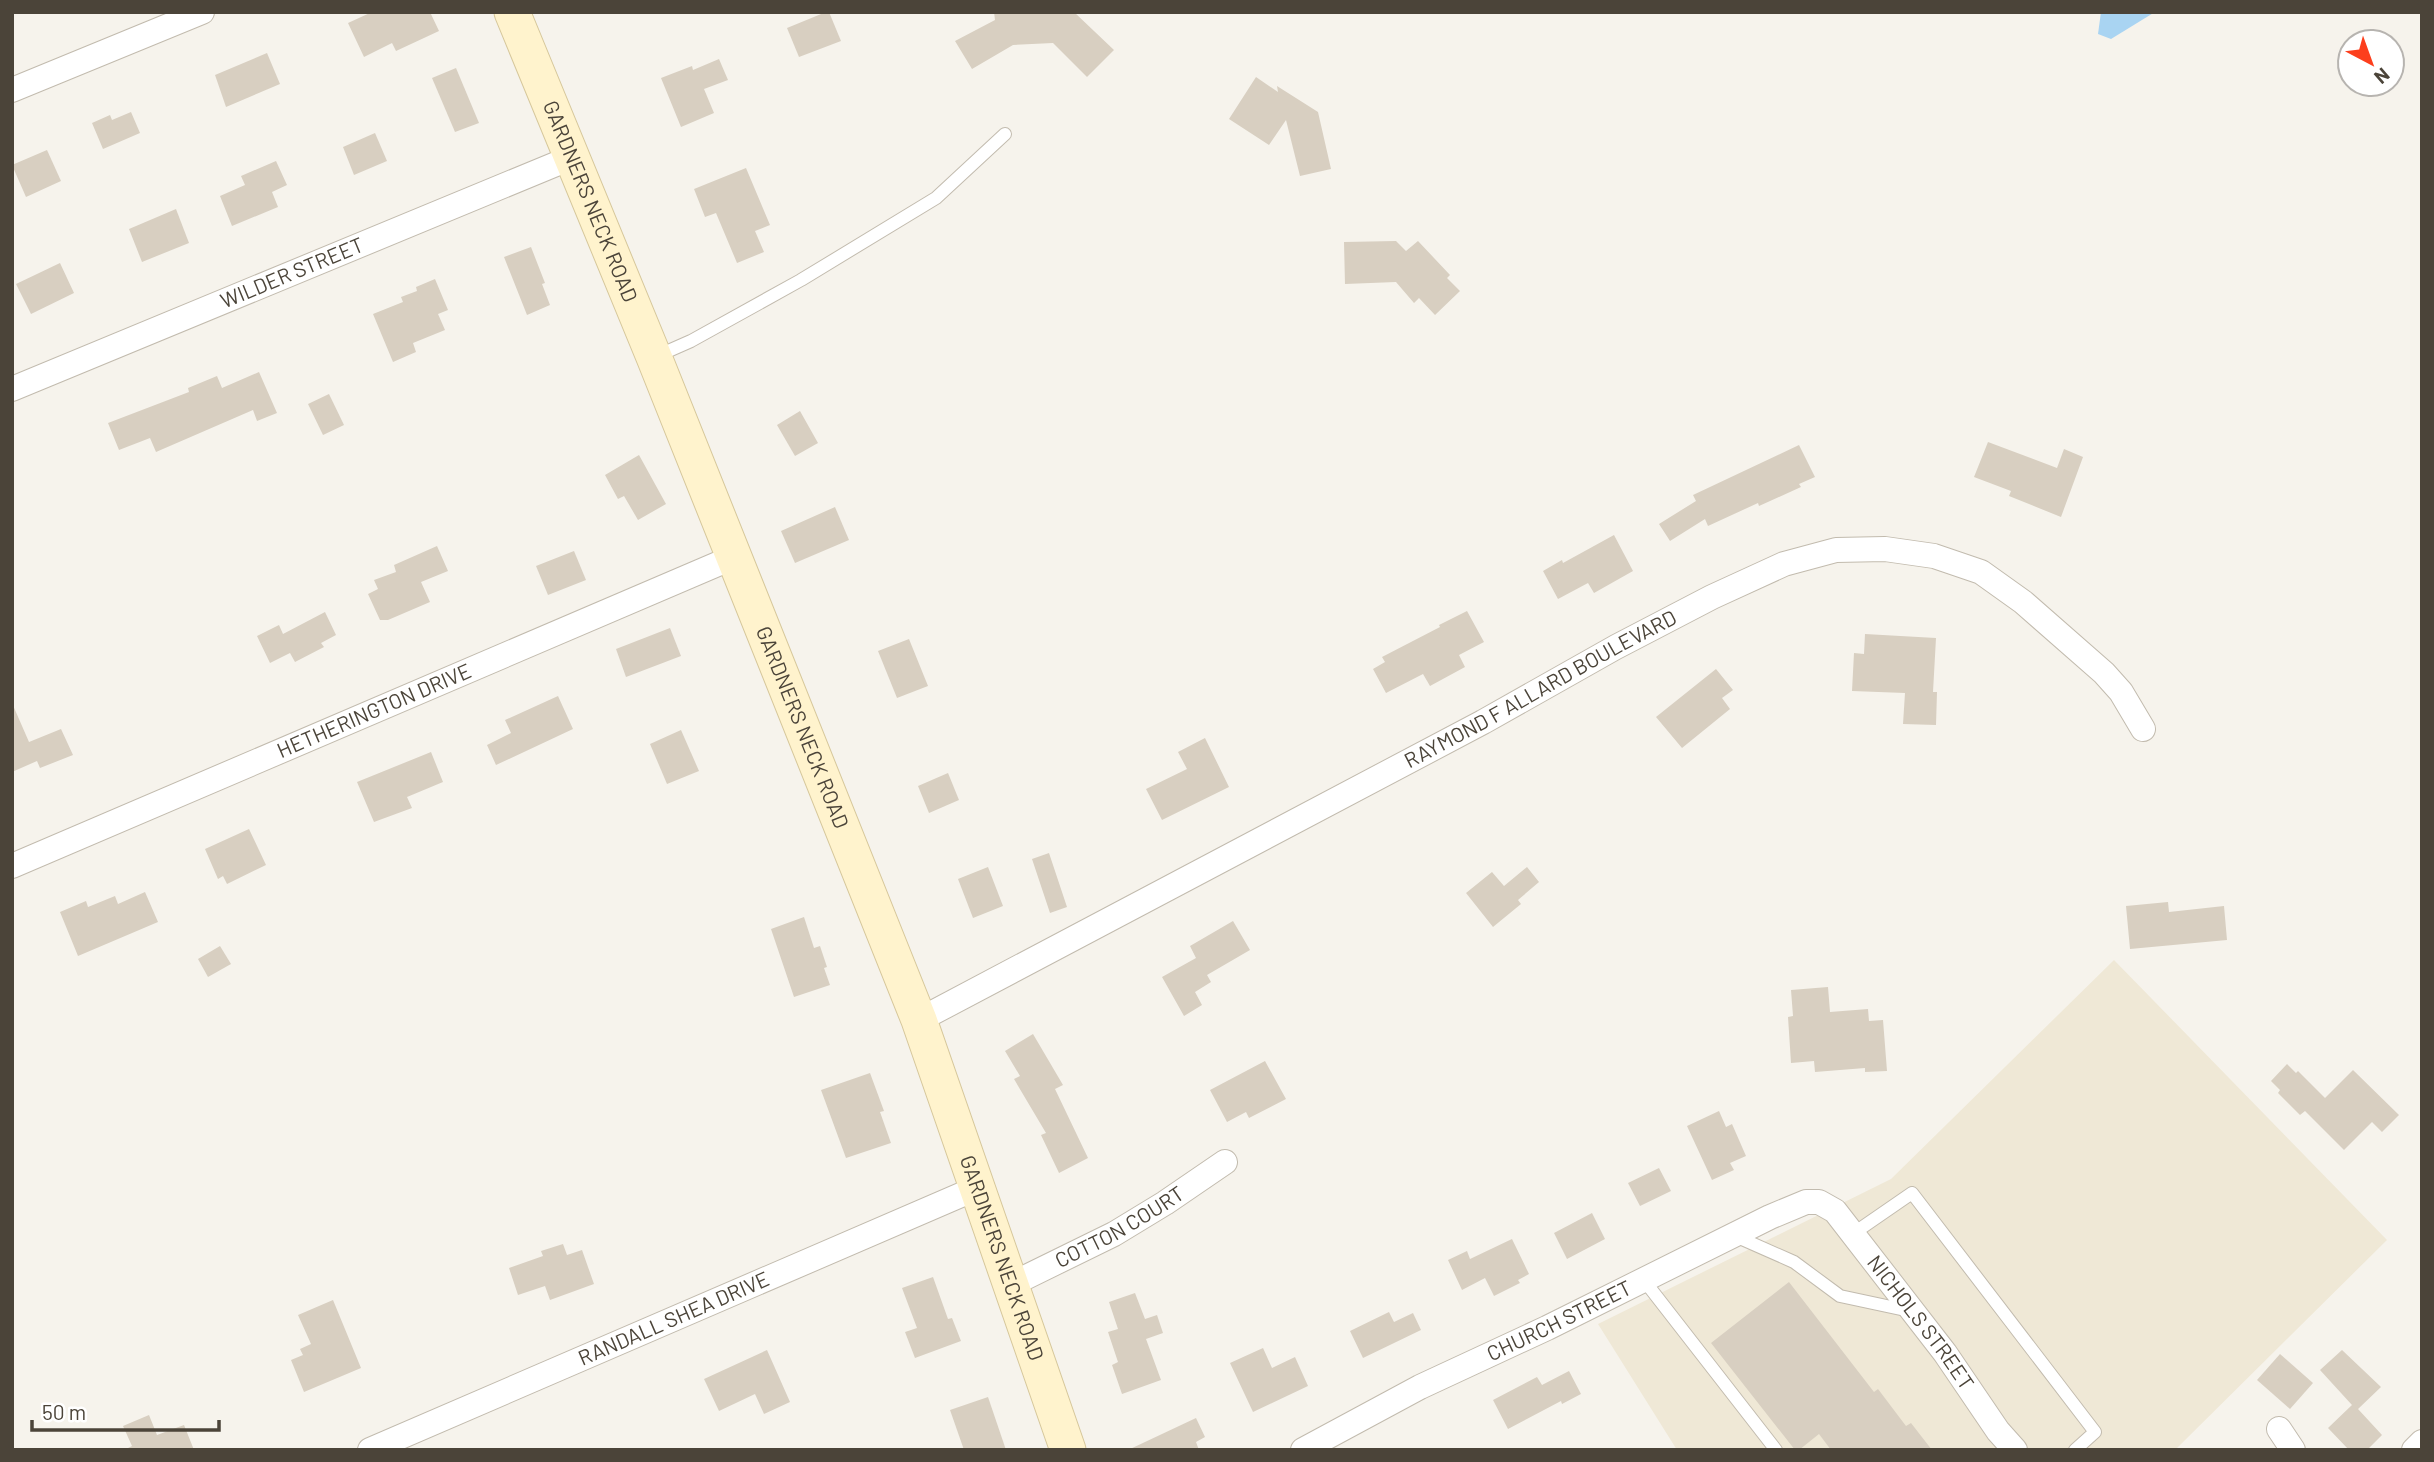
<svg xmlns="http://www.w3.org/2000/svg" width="2434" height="1462" viewBox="0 0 2434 1462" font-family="Barlow,sans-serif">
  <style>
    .education { fill: #efe8d6 }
    .water { fill: #a9d4f2 }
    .building { fill: #d8cfc1 }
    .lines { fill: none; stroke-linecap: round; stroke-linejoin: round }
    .lane-casing { stroke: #c2bbae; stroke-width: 14 }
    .street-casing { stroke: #c2bbae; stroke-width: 26 }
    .secondary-casing { stroke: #d6c79b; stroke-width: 37 }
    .lane { stroke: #fff; stroke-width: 12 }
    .street { stroke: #fff; stroke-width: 24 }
    .secondary { stroke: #fff3cd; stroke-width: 35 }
    .labels { text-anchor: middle; stroke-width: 5; stroke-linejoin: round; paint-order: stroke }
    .street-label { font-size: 21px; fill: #4b4439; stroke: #fff }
  </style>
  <rect width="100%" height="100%" fill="#f6f3ec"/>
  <!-- education -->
  <path class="education" d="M 2114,960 L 2387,1240 L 2175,1450 L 1677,1450 L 1598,1324 L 1891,1179 Z"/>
  <!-- water -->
  <path class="water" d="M 2101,12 L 2155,12 L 2111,39 L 2098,34 Z"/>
  <!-- building -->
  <g class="building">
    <path d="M 372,12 L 430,12 L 439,31 L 396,51 L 392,43 L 364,57 L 348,23 Z"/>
    <path d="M 826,12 L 829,12 L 841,41 L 799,57 L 787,28 Z"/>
    <path d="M 994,12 L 1074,12 L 1114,50 L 1087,77 L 1053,43 L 1013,45 L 972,69 L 955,41 L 995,20 Z"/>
    <path d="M 267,53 L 280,84 L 226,107 L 215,75 Z"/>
    <path d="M 719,59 L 728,80 L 704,89 L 714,113 L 681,127 L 661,78 L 692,66 L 693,70 Z"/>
    <path d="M 456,68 L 479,123 L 455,132 L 432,78 Z"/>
    <path d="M 1256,77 L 1278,92 L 1277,86 L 1318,112 L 1331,169 L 1300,176 L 1286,120 L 1269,145 L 1229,119 Z"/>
    <path d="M 131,112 L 140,133 L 103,149 L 92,123 L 110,115 L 112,120 Z"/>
    <path d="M 375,133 L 387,161 L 354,175 L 343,147 Z"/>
    <path d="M 47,150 L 61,181 L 26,197 L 12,165 Z"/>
    <path d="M 276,161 L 287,185 L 272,192 L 278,207 L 232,226 L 220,196 L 245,185 L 241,176 Z"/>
    <path d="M 746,168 L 770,225 L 755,231 L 764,252 L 737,263 L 716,213 L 705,217 L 694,189 Z"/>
    <path d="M 176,209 L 189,243 L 142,262 L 129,229 Z"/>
    <path d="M 1396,241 L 1406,251 L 1418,241 L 1450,275 L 1447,278 L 1460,291 L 1435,315 L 1419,298 L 1414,303 L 1396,282 L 1345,284 L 1344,242 Z"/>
    <path d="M 531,247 L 545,283 L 542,284 L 550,305 L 527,315 L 504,257 Z"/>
    <path d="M 60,263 L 74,293 L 31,314 L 16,284 Z"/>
    <path d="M 435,279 L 448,310 L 438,314 L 445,330 L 413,343 L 416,352 L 393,362 L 373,314 L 403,302 L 401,297 L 417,291 L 416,287 Z"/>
    <path d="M 259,372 L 277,413 L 257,421 L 253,410 L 156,452 L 150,438 L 119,450 L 108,423 L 189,392 L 188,388 L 217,376 L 222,388 Z"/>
    <path d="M 329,394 L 344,425 L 323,435 L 308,404 Z"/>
    <path d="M 800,411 L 818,443 L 795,456 L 777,425 Z"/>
    <path d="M 1988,442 L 2057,468 L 2064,449 L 2083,457 L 2061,517 L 2009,496 L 2011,491 L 1974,477 Z"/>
    <path d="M 1799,445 L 1815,477 L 1799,484 L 1801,487 L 1759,506 L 1758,503 L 1708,526 L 1705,519 L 1670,541 L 1659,524 L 1696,501 L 1693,495 Z"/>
    <path d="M 639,455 L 666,504 L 638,520 L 624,496 L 618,499 L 605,475 Z"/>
    <path d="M 835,507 L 849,540 L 795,563 L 781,531 Z"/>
    <path d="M 1614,535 L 1633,571 L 1594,593 L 1588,583 L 1558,599 L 1543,571 L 1562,560 L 1563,563 Z"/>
    <path d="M 437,546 L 448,571 L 421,582 L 430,602 L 388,620 L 380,620 L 368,594 L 378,589 L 374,580 L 396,572 L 394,565 Z"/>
    <path d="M 574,551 L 586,580 L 548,595 L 536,566 Z"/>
    <path d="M 1467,611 L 1484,642 L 1459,655 L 1465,667 L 1430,686 L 1423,674 L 1386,693 L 1373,669 L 1385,662 L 1382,657 L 1440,627 L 1439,625 Z"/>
    <path d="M 325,612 L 336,635 L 321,643 L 324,647 L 295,662 L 290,653 L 270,663 L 257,636 L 279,625 L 283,634 Z"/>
    <path d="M 670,628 L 681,656 L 626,677 L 616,649 Z"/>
    <path d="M 1865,634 L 1936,638 L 1933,692 L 1937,692 L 1936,725 L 1903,724 L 1905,693 L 1852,691 L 1854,653 L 1864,654 Z"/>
    <path d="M 909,639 L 928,686 L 897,698 L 878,651 Z"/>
    <path d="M 1716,669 L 1733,690 L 1722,698 L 1730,709 L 1682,748 L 1656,717 Z"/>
    <path d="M 558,696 L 573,729 L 496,765 L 487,745 L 511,733 L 505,720 Z"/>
    <path d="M 12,703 L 29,742 L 61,729 L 73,755 L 40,768 L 37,761 L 12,772 Z"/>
    <path d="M 681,730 L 699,771 L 667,784 L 650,744 Z"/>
    <path d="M 1205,738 L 1229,787 L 1162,820 L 1146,789 L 1187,769 L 1178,752 Z"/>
    <path d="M 431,752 L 443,782 L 407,797 L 412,808 L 374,822 L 357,782 Z"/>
    <path d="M 948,773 L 959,800 L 929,813 L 918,786 Z"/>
    <path d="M 249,829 L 266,865 L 227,884 L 223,876 L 218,879 L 205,849 Z"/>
    <path d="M 1049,853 L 1067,907 L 1050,913 L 1032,859 Z"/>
    <path d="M 988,867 L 1003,906 L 973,918 L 958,879 Z"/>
    <path d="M 1527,867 L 1539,882 L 1518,900 L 1521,904 L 1493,927 L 1466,893 L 1492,872 L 1504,886 Z"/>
    <path d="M 145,892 L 158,922 L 78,956 L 60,912 L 86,901 L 88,907 L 115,896 L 118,904 Z"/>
    <path d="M 2168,902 L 2169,912 L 2224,906 L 2227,940 L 2130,949 L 2126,906 Z"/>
    <path d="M 804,917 L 814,948 L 820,946 L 827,967 L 824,968 L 830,985 L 794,997 L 771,929 Z"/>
    <path d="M 1233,921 L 1250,950 L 1207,975 L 1211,982 L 1195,992 L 1202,1005 L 1184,1016 L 1162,977 L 1196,958 L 1190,946 Z"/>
    <path d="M 220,946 L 231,964 L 208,977 L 198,959 Z"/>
    <path d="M 1828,987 L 1830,1012 L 1868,1009 L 1869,1021 L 1883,1020 L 1887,1071 L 1865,1072 L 1865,1068 L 1815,1072 L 1814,1061 L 1791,1063 L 1788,1017 L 1793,1016 L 1791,990 Z"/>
    <path d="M 1033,1034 L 1063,1085 L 1055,1089 L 1088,1158 L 1059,1173 L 1041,1135 L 1046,1133 L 1014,1079 L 1020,1076 L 1005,1051 Z"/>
    <path d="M 1265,1061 L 1286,1099 L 1249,1118 L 1246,1112 L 1227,1122 L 1210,1090 Z"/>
    <path d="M 2287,1064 L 2296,1073 L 2298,1071 L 2325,1098 L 2353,1070 L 2399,1115 L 2382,1132 L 2372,1122 L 2344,1150 L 2305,1111 L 2300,1115 L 2278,1093 L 2280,1090 L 2271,1081 Z"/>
    <path d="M 870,1073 L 884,1111 L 880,1112 L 891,1143 L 846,1158 L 821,1090 Z"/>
    <path d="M 1719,1111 L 1726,1127 L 1732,1124 L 1746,1156 L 1730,1163 L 1734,1170 L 1712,1180 L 1687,1126 Z"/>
    <path d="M 1659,1168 L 1671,1191 L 1640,1206 L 1628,1183 Z"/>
    <path d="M 1592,1213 L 1605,1239 L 1567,1259 L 1554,1233 Z"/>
    <path d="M 1512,1239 L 1529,1274 L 1518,1280 L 1520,1283 L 1494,1296 L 1485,1278 L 1462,1290 L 1448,1260 L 1467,1251 L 1470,1259 Z"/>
    <path d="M 563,1244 L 567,1255 L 582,1250 L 594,1284 L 550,1300 L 545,1286 L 518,1295 L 509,1268 L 543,1256 L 541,1251 Z"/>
    <path d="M 933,1277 L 948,1319 L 952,1318 L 961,1341 L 915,1358 L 905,1332 L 917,1328 L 902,1288 Z"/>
    <path d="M 1789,1282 L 1874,1392 L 1878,1389 L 1906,1426 L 1911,1423 L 1932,1450 L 1831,1450 L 1819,1434 L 1799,1450 L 1795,1450 L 1711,1343 Z"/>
    <path d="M 1135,1293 L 1145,1319 L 1157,1315 L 1163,1333 L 1146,1339 L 1161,1380 L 1122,1394 L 1112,1365 L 1118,1362 L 1108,1332 L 1118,1329 L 1109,1302 Z"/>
    <path d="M 333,1300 L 361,1368 L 304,1392 L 291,1360 L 303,1355 L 300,1349 L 311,1344 L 298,1315 Z"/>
    <path d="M 1389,1312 L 1394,1322 L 1413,1313 L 1421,1330 L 1363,1358 L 1350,1331 Z"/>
    <path d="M 1263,1348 L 1272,1368 L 1295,1357 L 1308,1386 L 1253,1412 L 1230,1363 Z"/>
    <path d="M 767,1350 L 790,1402 L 764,1414 L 755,1394 L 719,1411 L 704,1379 Z"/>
    <path d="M 2342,1350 L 2381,1387 L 2358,1409 L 2382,1435 L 2367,1450 L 2349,1450 L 2328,1428 L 2352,1405 L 2320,1370 Z"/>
    <path d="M 2280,1354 L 2313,1383 L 2290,1409 L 2257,1380 Z"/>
    <path d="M 1569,1371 L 1581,1394 L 1562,1404 L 1561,1401 L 1508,1429 L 1493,1400 L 1537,1377 L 1542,1385 Z"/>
    <path d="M 988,1397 L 1006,1450 L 964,1450 L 950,1410 Z"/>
    <path d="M 149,1415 L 157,1435 L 184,1425 L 194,1450 L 124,1450 L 132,1446 L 123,1426 Z"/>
    <path d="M 1196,1418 L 1205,1437 L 1196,1442 L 1199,1450 L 1128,1450 Z"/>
  </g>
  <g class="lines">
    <defs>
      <g id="lane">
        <path d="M 657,356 L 691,341 L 801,280 L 936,198 L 1005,134"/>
        <path d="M 1854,1233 L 1912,1193 L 2095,1432 L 2075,1450"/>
        <path d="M 1733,1235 L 1794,1262 L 1840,1296 L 1910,1311"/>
        <path d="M 1643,1279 L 1776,1450"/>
      </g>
      <g id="street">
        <path d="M 12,90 L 202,12"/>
        <path id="s1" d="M 12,389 L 573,157"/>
        <path id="s2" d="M 12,866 L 734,557"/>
        <path id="s3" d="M 919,1020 L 1483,722 L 1616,647 L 1712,597 L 1784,564 L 1836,550 L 1885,549 L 1934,556 L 1981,572 L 2023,602 L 2104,673 L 2121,692 L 2143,729"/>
        <path id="s4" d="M 1010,1285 L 1114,1234 L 1165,1203 L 1225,1162"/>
        <path d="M 2279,1429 L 2293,1450"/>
        <path id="s5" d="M 370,1450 L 977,1188"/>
        <path id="s6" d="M 1303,1450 L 1420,1387 L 1547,1328 L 1770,1217 L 1806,1202 L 1819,1202 L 1835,1211 L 1945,1353 L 1998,1431 L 2015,1450"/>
        <path d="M 2414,1450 L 2422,1442"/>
      </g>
      <g id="secondary">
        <path id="s7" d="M 512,12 L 654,357 L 919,1020 L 1068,1450"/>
      </g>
    </defs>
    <!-- lane casing -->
    <use href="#lane" class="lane-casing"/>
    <!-- street casing -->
    <use href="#street" class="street-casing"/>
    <!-- secondary casing -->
    <use href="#secondary" class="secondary-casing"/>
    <!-- lane -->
    <use href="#lane" class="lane"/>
    <!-- street -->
    <use href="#street" class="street"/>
    <!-- secondary -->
    <use href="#secondary" class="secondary"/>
  </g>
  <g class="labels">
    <!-- street labels -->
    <g class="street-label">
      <text dy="7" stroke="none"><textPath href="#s7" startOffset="205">GARDNERS NECK ROAD</textPath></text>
      <text dy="7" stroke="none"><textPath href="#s1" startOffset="303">WILDER STREET</textPath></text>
      <text dy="7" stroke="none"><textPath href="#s3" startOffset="704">RAYMOND F ALLARD BOULEVARD</textPath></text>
      <text dy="7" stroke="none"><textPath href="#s2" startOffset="394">HETHERINGTON DRIVE</textPath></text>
      <text dy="7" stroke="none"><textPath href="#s7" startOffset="772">GARDNERS NECK ROAD</textPath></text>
      <text dy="7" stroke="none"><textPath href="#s4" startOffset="124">COTTON COURT</textPath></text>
      <text dy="7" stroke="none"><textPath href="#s7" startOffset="1339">GARDNERS NECK ROAD</textPath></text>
      <text dy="7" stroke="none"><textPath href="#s5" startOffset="331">RANDALL SHEA DRIVE</textPath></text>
      <text dy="7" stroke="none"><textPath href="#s6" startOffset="287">CHURCH STREET</textPath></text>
      <text dy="7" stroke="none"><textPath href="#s6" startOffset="733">NICHOLS STREET</textPath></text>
    </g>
  </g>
  <!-- border -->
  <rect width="2434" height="1462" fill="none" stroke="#4b4439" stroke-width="28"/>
  <!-- north arrow -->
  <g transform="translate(2371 63) rotate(139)"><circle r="33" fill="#ffffff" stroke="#b7b4b0" stroke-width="2"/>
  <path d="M0-5L12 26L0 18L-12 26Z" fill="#fc3f1d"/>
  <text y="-10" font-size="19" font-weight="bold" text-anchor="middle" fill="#4b4439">N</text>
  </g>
  <!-- scale -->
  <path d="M32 1420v10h187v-10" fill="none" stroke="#4b4439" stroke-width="3.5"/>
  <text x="42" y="1420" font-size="21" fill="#4b4439" stroke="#ffffff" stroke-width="5" paint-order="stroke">50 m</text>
</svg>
